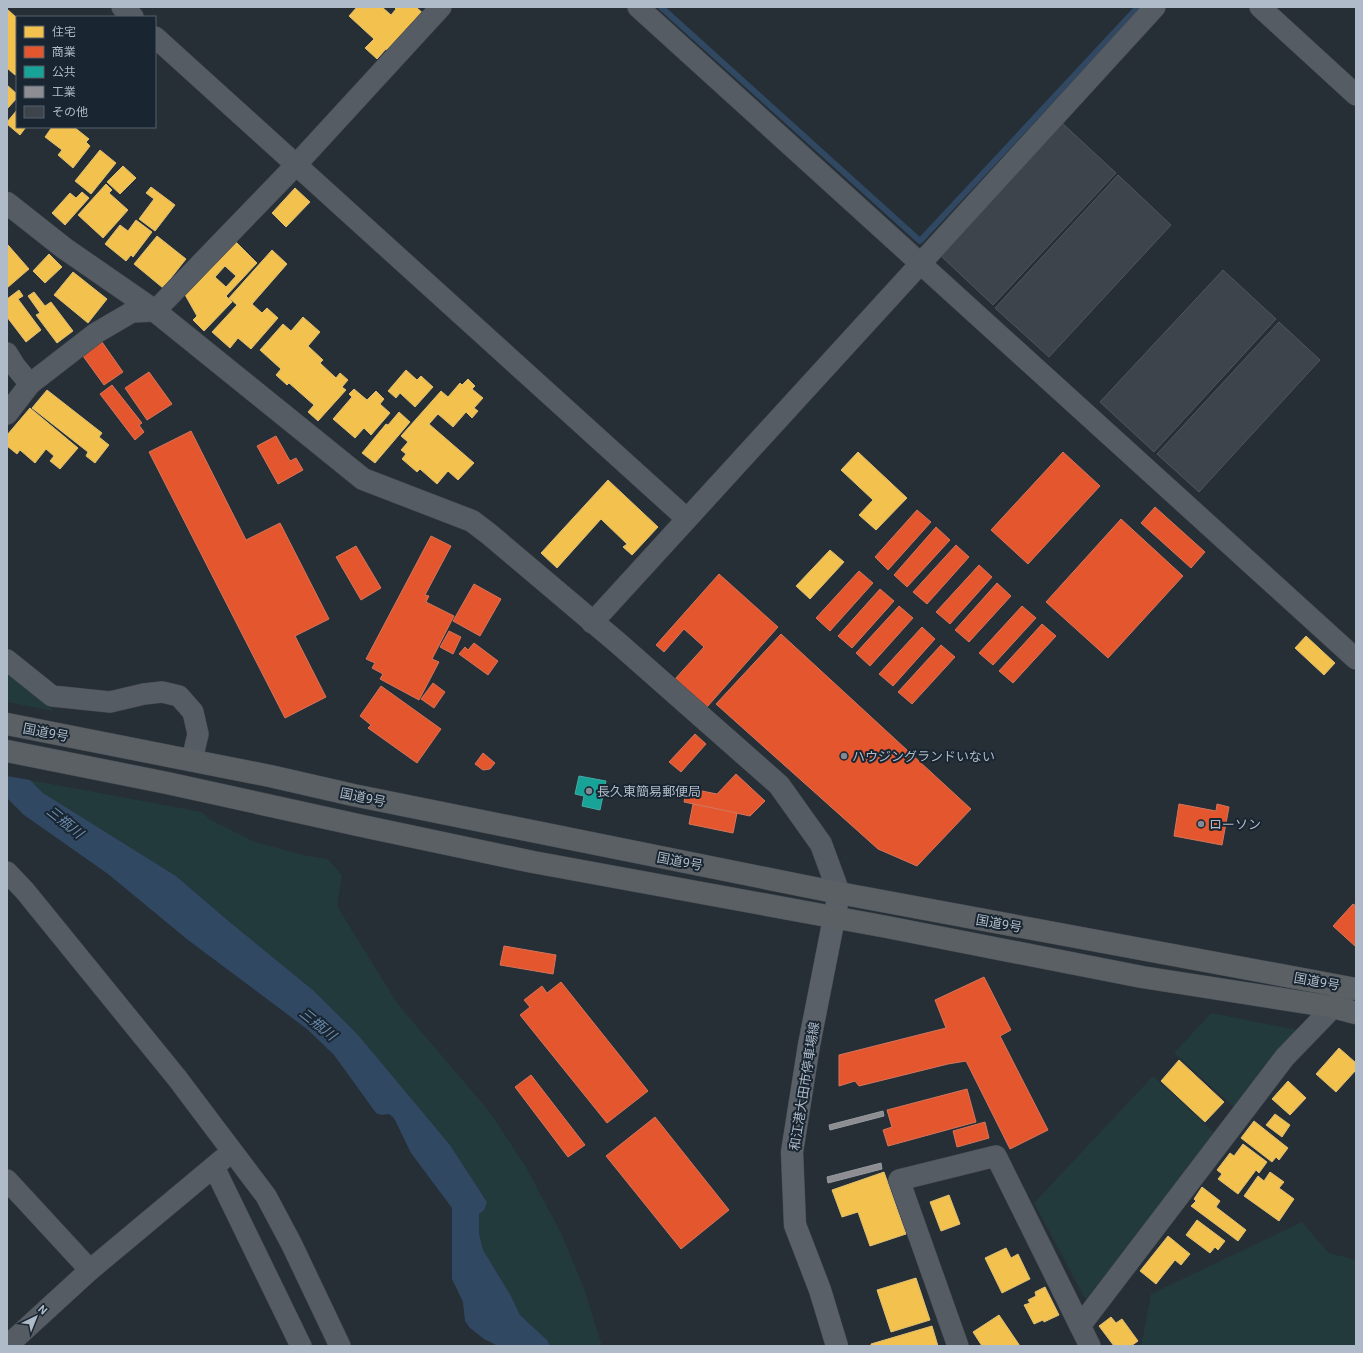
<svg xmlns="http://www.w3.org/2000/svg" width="1363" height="1353" viewBox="0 0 1363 1353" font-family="Roboto,'Noto Sans JP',sans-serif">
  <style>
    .green { fill: #233a3c }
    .water { fill: #314862 }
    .homes { fill: #f2c14e; stroke: #debf73; fill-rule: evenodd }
    .shops { fill: #e4572e; stroke: #d4755c }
    .public { fill: #17a398; stroke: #45aaa6 }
    .industry { fill: #8d8d92; stroke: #979ba2 }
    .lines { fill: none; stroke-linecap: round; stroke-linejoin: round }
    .stream { stroke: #314862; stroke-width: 6 }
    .building { fill: #3e444c; stroke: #4e565e }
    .minor-casing { stroke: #43484e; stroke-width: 22 }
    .tertiary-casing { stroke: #43484e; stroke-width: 23 }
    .secondary-casing { stroke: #43484e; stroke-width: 23 }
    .trunk-casing { stroke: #434a51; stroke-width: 23 }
    .minor { stroke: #565c64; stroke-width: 21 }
    .tertiary { stroke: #565c64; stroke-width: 22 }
    .secondary { stroke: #5a6068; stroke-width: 22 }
    .trunk { stroke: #5a6064; stroke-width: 22 }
    .poi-dot { fill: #7f8a95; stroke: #192531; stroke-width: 1.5 }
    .labels { text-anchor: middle; stroke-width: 4; stroke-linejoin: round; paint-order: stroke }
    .street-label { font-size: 13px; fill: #afbbc8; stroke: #192531 }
    .poi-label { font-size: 13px; fill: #afbbc8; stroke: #192531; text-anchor: start }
    .water-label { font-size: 14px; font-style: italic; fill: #6c8eaf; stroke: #192531 }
  </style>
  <rect width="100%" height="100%" fill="#262e36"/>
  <!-- green -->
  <g class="green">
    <path d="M 7,672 L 54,711 L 7,702 Z"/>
    <path d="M 30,780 L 202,812 L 209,819 L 255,842 L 303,855 L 328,859 L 342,875 L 337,906 L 397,1003 L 489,1111 L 526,1167 L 561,1233 L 584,1288 L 602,1346 L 550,1346 L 547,1340 L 520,1315 L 511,1296 L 483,1250 L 479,1233 L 479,1213 L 487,1202 L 450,1145 L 358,1036 L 314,991 L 226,919 L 176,876 L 43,793 Z"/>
    <path d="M 1211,1013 L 1298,1030 L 1237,1110 L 1174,1053 Z"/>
    <path d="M 1153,1076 L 1216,1134 L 1089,1306 L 1034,1203 Z"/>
    <path d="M 1302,1222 L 1329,1253 L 1356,1260 L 1356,1346 L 1141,1346 L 1151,1294 Z"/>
  </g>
  <!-- water -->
  <path class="water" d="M 7,776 L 30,780 L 43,793 L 176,876 L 226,919 L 314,991 L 358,1035 L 450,1145 L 487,1202 L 484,1210 L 479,1214 L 479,1233 L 483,1250 L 511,1296 L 520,1315 L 547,1340 L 550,1346 L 498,1346 L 484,1339 L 470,1328 L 465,1321 L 463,1302 L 452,1279 L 452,1208 L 411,1153 L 394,1118 L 389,1114 L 381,1115 L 376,1113 L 334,1055 L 307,1029 L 188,940 L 108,874 L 24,815 L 7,798 Z"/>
  <!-- homes -->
  <g class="homes">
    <path d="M 357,7 L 363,7 L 365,9 L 367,7 L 382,7 L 391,15 L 396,9 L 394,7 L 416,7 L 426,16 L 391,53 L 386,49 L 377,59 L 365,48 L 374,39 L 349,16 Z"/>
    <path d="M 7,9 L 17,18 L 17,74 L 15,75 L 7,68 Z"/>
    <path d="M 7,85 L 17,94 L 17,98 L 7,109 Z"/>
    <path d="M 17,110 L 17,127 L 26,127 L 20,135 L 7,124 L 7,122 Z"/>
    <path d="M 52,127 L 74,127 L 89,139 L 86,142 L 90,146 L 73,168 L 58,155 L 62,150 L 45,137 Z"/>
    <path d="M 100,150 L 116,163 L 91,194 L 75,181 Z"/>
    <path d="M 123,166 L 136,178 L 120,194 L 107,182 Z"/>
    <path d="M 106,184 L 112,190 L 109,193 L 128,210 L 103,238 L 78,215 Z"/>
    <path d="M 151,187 L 175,205 L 155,231 L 139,219 L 154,199 L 146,193 Z"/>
    <path d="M 295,188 L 310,202 L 286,227 L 272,213 Z"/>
    <path d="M 82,192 L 89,198 L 65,225 L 52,213 L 70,193 L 76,198 Z"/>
    <path d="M 136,220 L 152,232 L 133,257 L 131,255 L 126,261 L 105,244 L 120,225 L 128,231 Z"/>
    <path d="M 157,236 L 186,259 L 163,288 L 134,264 Z"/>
    <path d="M 234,240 L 257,263 L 226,296 L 232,302 L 204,331 L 193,320 L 197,316 L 184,293 ZM 225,266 L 236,276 L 226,287 L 215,277 Z"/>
    <path d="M 8,245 L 29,269 L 7,288 L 7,246 Z"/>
    <path d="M 272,250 L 287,264 L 252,304 L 262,313 L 267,308 L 278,318 L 251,349 L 238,338 L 230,348 L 212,332 L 237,305 L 229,298 Z"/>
    <path d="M 49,254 L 62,267 L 45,283 L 33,271 Z"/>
    <path d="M 73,272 L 107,299 L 88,323 L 54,295 Z"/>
    <path d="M 19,290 L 23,296 L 18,299 L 41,330 L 26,342 L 7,317 L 7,299 Z"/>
    <path d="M 34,292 L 45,306 L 51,302 L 73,331 L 57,343 L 36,315 L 40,313 L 28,296 Z"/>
    <path d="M 303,317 L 320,332 L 308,346 L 323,360 L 320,363 L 336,378 L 340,373 L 348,380 L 342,387 L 346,390 L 318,421 L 308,412 L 314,405 L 289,383 L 287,385 L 276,375 L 281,369 L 260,350 L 283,324 L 291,331 Z"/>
    <path d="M 406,370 L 417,380 L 421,376 L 433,387 L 415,407 L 400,393 L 396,398 L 388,391 Z"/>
    <path d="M 468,379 L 475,386 L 472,389 L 483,398 L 474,408 L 478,411 L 472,418 L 466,412 L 453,427 L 438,414 L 429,424 L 474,463 L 458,480 L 448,471 L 437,484 L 420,469 L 417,472 L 402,459 L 406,454 L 401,450 L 408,442 L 401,436 L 441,391 L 448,397 L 460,383 L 462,385 Z"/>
    <path d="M 354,389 L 367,400 L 376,391 L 384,399 L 380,404 L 390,413 L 371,435 L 364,428 L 355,438 L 333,419 L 352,397 L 349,394 Z"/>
    <path d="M 47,390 L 102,433 L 99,437 L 109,445 L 95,463 L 86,456 L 88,452 L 32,408 Z"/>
    <path d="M 30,408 L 78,448 L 60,469 L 50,461 L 54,456 L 46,449 L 35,463 L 20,450 L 17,454 L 7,446 L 7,435 Z"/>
    <path d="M 399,412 L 410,422 L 375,463 L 362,453 L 386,424 L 388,425 Z"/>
    <path d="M 858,452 L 907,498 L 876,530 L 859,515 L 873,500 L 841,470 Z"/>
    <path d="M 608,480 L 658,527 L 632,555 L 623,547 L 627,544 L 601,519 L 557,568 L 541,553 Z"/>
    <path d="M 830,550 L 844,562 L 810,599 L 796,586 Z"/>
    <path d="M 1306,636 L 1335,663 L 1324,675 L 1295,648 Z"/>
    <path d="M 1339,1048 L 1356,1063 L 1356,1070 L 1336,1092 L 1316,1074 Z"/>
    <path d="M 1179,1060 L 1224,1102 L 1205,1122 L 1161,1081 Z"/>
    <path d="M 1288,1081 L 1306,1098 L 1290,1115 L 1272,1099 Z"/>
    <path d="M 1275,1114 L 1290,1125 L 1282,1137 L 1266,1125 Z"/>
    <path d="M 1254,1121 L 1288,1148 L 1279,1160 L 1276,1157 L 1272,1162 L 1241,1138 Z"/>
    <path d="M 1243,1144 L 1267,1162 L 1259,1173 L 1256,1170 L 1238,1194 L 1218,1179 L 1222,1174 L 1217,1170 L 1230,1153 L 1234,1156 Z"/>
    <path d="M 884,1172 L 906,1234 L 870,1246 L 858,1212 L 842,1217 L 832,1190 Z"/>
    <path d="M 1270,1172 L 1284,1182 L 1279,1188 L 1294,1199 L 1279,1221 L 1244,1196 L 1258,1176 L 1264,1181 Z"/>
    <path d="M 1202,1187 L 1220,1201 L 1216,1207 L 1246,1230 L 1238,1241 L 1191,1206 L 1196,1201 L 1194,1199 Z"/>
    <path d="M 949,1195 L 960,1224 L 941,1231 L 930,1202 Z"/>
    <path d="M 1197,1220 L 1225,1241 L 1218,1250 L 1215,1247 L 1210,1253 L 1186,1235 Z"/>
    <path d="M 1168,1236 L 1190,1254 L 1181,1265 L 1175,1260 L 1156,1284 L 1140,1271 Z"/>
    <path d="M 1006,1248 L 1011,1258 L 1018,1254 L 1030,1279 L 1002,1293 L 985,1258 Z"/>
    <path d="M 916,1278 L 930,1320 L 891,1332 L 877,1290 Z"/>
    <path d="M 1045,1287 L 1059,1315 L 1044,1322 L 1043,1320 L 1034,1324 L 1024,1305 L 1030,1303 L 1028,1300 L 1036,1296 L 1035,1292 Z"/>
    <path d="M 999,1315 L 1020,1346 L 982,1346 L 973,1332 Z"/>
    <path d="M 1111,1317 L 1116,1323 L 1122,1319 L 1138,1341 L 1131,1346 L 1114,1346 L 1099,1326 Z"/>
    <path d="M 932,1326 L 938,1346 L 871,1346 L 871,1344 Z"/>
  </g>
  <!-- shops -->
  <g class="shops">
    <path d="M 102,342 L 123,372 L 104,385 L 83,356 Z"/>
    <path d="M 149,372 L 172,404 L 147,420 L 125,388 Z"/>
    <path d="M 112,385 L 142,423 L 139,425 L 144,432 L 135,440 L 100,394 Z"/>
    <path d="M 191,431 L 246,540 L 280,523 L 329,619 L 295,636 L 326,697 L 285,718 L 149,452 Z"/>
    <path d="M 276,436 L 290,461 L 296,458 L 303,470 L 278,484 L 257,446 Z"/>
    <path d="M 1063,452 L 1100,486 L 1028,564 L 991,530 Z"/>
    <path d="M 1155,507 L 1205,552 L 1191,568 L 1141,523 Z"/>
    <path d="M 917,510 L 931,522 L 888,570 L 875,557 Z"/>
    <path d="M 1121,519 L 1183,576 L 1108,658 L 1046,602 Z"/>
    <path d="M 936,527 L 950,540 L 907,587 L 894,575 Z"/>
    <path d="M 431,536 L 451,546 L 425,595 L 429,596 L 426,602 L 454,616 L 432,659 L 439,662 L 419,700 L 380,679 L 383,674 L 372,668 L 375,663 L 366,659 Z"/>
    <path d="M 956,545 L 969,557 L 927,604 L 913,592 Z"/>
    <path d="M 356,546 L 381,588 L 361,600 L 336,557 Z"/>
    <path d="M 979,565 L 992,577 L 950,624 L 936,612 Z"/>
    <path d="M 859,571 L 873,583 L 830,631 L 816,618 Z"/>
    <path d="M 719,574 L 778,627 L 707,707 L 675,679 L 704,647 L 684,629 L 664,652 L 656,645 Z"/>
    <path d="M 997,583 L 1011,596 L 969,642 L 955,630 Z"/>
    <path d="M 474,584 L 501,599 L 480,636 L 453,621 Z"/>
    <path d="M 880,589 L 894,601 L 852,648 L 838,636 Z"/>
    <path d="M 899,606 L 913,618 L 870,666 L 856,653 Z"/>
    <path d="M 1022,606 L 1036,618 L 993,665 L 979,653 Z"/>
    <path d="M 1042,624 L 1056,636 L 1013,683 L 999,671 Z"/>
    <path d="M 922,627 L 935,639 L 893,686 L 879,674 Z"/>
    <path d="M 449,631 L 461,637 L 453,654 L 440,647 Z"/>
    <path d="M 781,634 L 971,809 L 917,866 L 878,849 L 716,704 Z"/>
    <path d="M 474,643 L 498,661 L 488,675 L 459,654 L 465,647 L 468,650 Z"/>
    <path d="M 941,645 L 955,657 L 912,704 L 898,692 Z"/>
    <path d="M 433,683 L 445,692 L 434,708 L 421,699 Z"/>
    <path d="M 381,686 L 441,729 L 417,763 L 368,728 L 371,725 L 360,716 Z"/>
    <path d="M 695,734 L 706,744 L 681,772 L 669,762 Z"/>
    <path d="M 483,753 L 495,763 L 490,769 L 483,770 L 475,764 Z"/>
    <path d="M 736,774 L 765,801 L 750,816 L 684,802 L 687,788 L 717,794 Z"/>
    <path d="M 693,804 L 737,813 L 733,833 L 689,824 Z"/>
    <path d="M 1179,804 L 1216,811 L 1217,804 L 1229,807 L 1222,845 L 1174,836 Z"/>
    <path d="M 1353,904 L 1356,906 L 1356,947 L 1333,926 Z"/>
    <path d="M 504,946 L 556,955 L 553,974 L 500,965 Z"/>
    <path d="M 984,977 L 1011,1030 L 1000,1036 L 1048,1130 L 1010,1149 L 966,1061 L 948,1064 L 859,1086 L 855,1081 L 839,1086 L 839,1055 L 946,1028 L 935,1000 Z"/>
    <path d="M 561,982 L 648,1091 L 607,1123 L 520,1015 L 530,1007 L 524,1000 L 542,986 L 547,993 Z"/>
    <path d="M 531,1075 L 585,1145 L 568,1157 L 515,1087 Z"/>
    <path d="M 967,1089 L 976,1122 L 888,1146 L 883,1130 L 892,1127 L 887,1110 Z"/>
    <path d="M 655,1117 L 729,1210 L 681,1249 L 606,1156 Z"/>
    <path d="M 985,1122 L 989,1138 L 957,1147 L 953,1131 Z"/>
  </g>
  <!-- public -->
  <path class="public" d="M 579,776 L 606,781 L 600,810 L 582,806 L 584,796 L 575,794 Z"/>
  <!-- industry -->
  <g class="industry">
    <path d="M 883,1111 L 884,1116 L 830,1130 L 829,1125 Z"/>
    <path d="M 881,1163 L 882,1169 L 828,1183 L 827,1177 Z"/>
  </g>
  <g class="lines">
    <!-- stream -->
    <path class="stream" d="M 661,7 L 920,241 L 1138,7"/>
  </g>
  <!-- building -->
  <g class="building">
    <path d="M 1062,123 L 1116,173 L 993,305 L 940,255 Z"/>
    <path d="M 1118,175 L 1171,225 L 1049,357 L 995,308 Z"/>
    <path d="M 1223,270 L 1276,319 L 1154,452 L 1100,402 Z"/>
    <path d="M 1279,322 L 1320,360 L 1199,492 L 1157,454 Z"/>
  </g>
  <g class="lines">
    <defs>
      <g id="minor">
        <path d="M 122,7 L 133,17"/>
        <path d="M 638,7 L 1356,659"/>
        <path d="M 1260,7 L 1356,95"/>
        <path d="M 155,37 L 687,519"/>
        <path d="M 7,353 L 15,366 L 30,384"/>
        <path d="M 7,414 L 30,384 L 96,333 L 132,312 L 155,311 L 295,166 L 441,7"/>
        <path d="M 592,623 L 1155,7"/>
        <path d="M 7,660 L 52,696 L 110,702 L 144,694 L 162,692 L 179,696 L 193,712 L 198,734 L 192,760"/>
        <path d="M 7,872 L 25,891 L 177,1078 L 266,1196 L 292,1245 L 340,1346"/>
        <path d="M 214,1167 L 301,1346"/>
        <path d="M 7,1180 L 90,1270 L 7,1346"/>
        <path d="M 90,1270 L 223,1159"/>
        <path d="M 1080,1326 L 1285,1057 L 1343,997"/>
        <path d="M 958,1346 L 899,1180 L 996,1156 L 1090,1346"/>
      </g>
      <path id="tertiary" d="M 7,203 L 64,248 L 155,311 L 363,479 L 472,521 L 489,534 L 618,643 L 779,785 L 821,844 L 839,893"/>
      <path id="secondary" d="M 837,1346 L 820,1290 L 795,1225 L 792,1152 L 809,1045 L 839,893"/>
      <g id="trunk">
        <path d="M 7,724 L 270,776 L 353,795 L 839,893 L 1356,989"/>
        <path d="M 7,751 L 167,783 L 367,827 L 533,862 L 887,927 L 1142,977 L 1333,1007 L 1356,1013"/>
      </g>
    </defs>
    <!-- minor casing -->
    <use href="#minor" class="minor-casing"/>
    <!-- tertiary casing -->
    <use href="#tertiary" class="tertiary-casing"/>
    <!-- secondary casing -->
    <use href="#secondary" class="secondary-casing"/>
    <!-- trunk casing -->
    <use href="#trunk" class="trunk-casing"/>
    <!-- minor -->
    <use href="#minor" class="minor"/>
    <!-- tertiary -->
    <use href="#tertiary" class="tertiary"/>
    <!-- secondary -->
    <use href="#secondary" class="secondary"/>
    <!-- trunk -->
    <use href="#trunk" class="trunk"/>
  </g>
  <!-- markers -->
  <g class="poi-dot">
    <circle cx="844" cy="756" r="4"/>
    <circle cx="589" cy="791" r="4"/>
    <circle cx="1201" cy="824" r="4"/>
  </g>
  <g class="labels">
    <!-- street labels -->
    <g class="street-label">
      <text transform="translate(46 732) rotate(11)" y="5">国道9号</text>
      <text transform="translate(363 797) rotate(12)" y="5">国道9号</text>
      <text transform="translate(680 861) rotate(11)" y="5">国道9号</text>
      <text transform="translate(999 923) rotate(10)" y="5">国道9号</text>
      <text transform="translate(1317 981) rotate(10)" y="5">国道9号</text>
      <text transform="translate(804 1086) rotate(-81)" y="5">和江港大田市停車場線</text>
    </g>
    <!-- poi labels -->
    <g class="poi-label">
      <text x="852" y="761">ハウジングランドいない</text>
      <text x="597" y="796">長久東簡易郵便局</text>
      <text x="1209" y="829">ローソン</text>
    </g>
    <!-- water labels -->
    <g class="water-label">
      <text transform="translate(65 822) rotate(39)" y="5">三瓶川</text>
      <text transform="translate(318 1024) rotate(39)" y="5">三瓶川</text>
    </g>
  </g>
  <!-- border -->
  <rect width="1363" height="1353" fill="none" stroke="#afbbc8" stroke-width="16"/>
  <!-- legend -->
  <rect x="16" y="16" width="140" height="112" fill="#192531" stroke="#55616d"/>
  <rect x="24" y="26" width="20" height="12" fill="#f2c14e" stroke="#55616d"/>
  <text x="52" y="36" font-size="12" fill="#afbbc8">住宅</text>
  <rect x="24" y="46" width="20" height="12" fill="#e4572e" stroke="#55616d"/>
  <text x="52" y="56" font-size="12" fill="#afbbc8">商業</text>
  <rect x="24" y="66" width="20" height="12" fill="#17a398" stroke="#55616d"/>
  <text x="52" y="76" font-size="12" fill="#afbbc8">公共</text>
  <rect x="24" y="86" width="20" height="12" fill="#8d8d92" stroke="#55616d"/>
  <text x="52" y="96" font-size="12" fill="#afbbc8">工業</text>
  <rect x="24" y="106" width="20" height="12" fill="#3e444c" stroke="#55616d"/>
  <text x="52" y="116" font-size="12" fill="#afbbc8">その他</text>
  <!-- north arrow -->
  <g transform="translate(36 1317) rotate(43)" stroke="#192531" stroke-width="3" paint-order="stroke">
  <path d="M0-3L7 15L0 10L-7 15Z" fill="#afbbc8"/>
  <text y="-6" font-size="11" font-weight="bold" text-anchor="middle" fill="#afbbc8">N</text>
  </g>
</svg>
